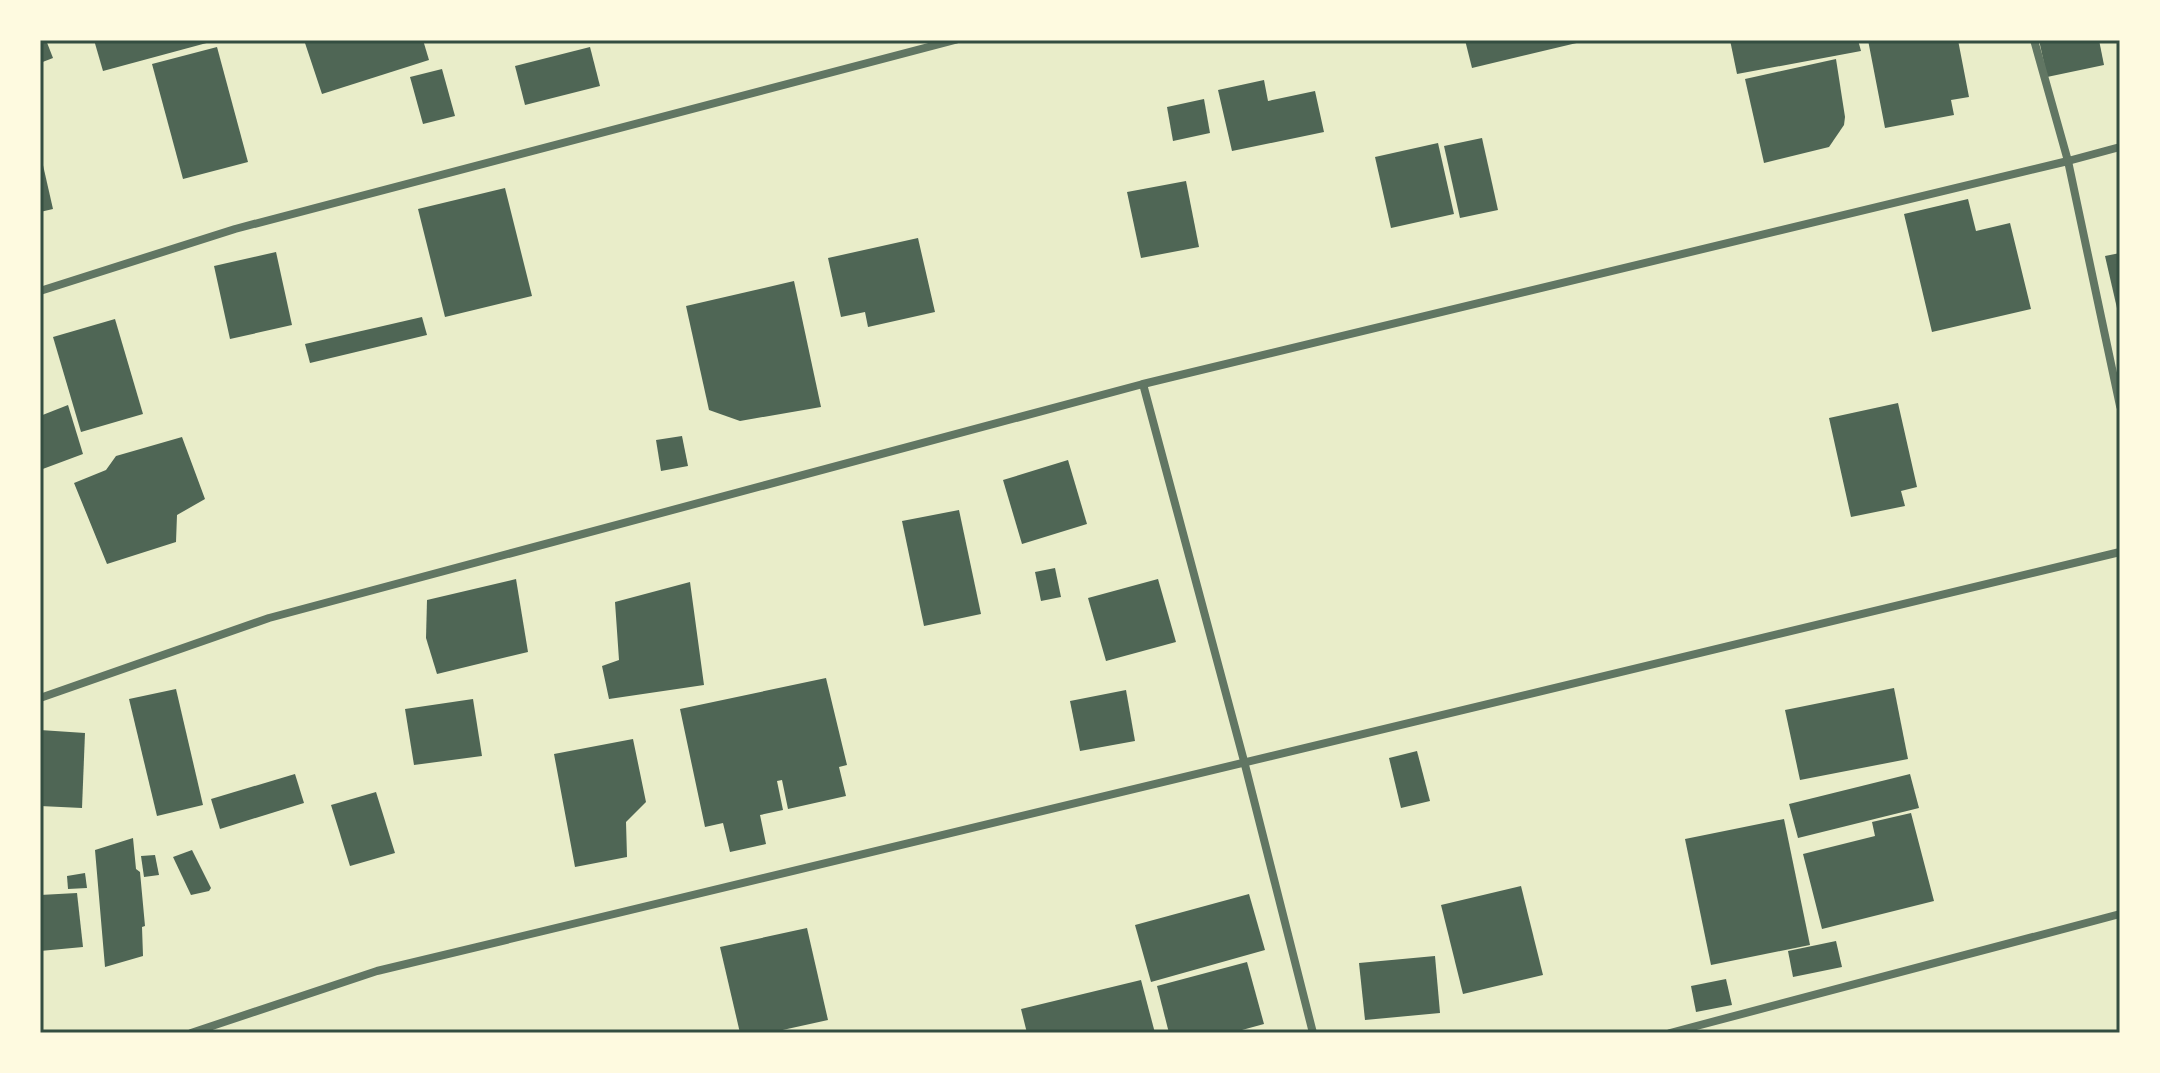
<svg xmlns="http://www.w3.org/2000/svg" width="2160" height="1073" viewBox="0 0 2160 1073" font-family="Signika,sans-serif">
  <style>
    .building { fill: #4f6655 }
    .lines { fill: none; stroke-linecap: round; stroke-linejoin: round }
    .minor { stroke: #617663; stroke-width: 8 }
    .neatline { fill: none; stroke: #344e41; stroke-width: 3 }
  </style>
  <rect width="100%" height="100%" fill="#e9edc9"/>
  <!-- building -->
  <g class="building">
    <path d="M 40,40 L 46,40 L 53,58 L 40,63 Z"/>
    <path d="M 94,40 L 214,40 L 214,41 L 103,71 Z"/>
    <path d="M 304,40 L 423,40 L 429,60 L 322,94 Z"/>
    <path d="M 1465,40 L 1585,40 L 1585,41 L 1472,68 Z"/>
    <path d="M 1730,40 L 1858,40 L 1861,51 L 1737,74 Z"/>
    <path d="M 1868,40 L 1958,40 L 1969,97 L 1951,100 L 1954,115 L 1885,128 Z"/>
    <path d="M 2039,40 L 2099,40 L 2104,65 L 2047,77 Z"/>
    <path d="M 217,47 L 248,162 L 183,179 L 152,64 Z"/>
    <path d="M 590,47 L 600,86 L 525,105 L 515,66 Z"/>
    <path d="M 1836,59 L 1845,117 L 1844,125 L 1829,147 L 1764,163 L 1745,79 Z"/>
    <path d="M 442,69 L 455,116 L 423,124 L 410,77 Z"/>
    <path d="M 1264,80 L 1268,101 L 1315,91 L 1324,132 L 1232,151 L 1218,90 Z"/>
    <path d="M 1204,99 L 1210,133 L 1173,141 L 1167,107 Z"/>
    <path d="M 1482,138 L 1498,210 L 1460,218 L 1444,146 Z"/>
    <path d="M 1438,143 L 1454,214 L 1391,228 L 1375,157 Z"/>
    <path d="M 40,152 L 53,209 L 40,212 Z"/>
    <path d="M 1186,181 L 1199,247 L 1141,258 L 1127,192 Z"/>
    <path d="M 505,188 L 532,296 L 445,317 L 418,209 Z"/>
    <path d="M 1968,199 L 1976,231 L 2010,223 L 2031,309 L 1932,332 L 1904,214 Z"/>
    <path d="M 918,238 L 935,312 L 868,327 L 865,312 L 841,317 L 828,258 Z"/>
    <path d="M 276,252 L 292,325 L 230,339 L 214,266 Z"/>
    <path d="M 2120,253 L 2120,316 L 2119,317 L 2105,256 Z"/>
    <path d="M 794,281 L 821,407 L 740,421 L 709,410 L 686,306 Z"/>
    <path d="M 422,317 L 427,335 L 310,363 L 305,344 Z"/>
    <path d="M 115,319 L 143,414 L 81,432 L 53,337 Z"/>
    <path d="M 1898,403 L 1917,487 L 1901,491 L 1905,506 L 1851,517 L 1829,418 Z"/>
    <path d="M 68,405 L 83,454 L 40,470 L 40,416 Z"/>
    <path d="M 682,436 L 688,466 L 661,471 L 656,440 Z"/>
    <path d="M 182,437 L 205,499 L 177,515 L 176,542 L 107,564 L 74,483 L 106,470 L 116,456 Z"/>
    <path d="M 1068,460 L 1087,524 L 1022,544 L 1003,480 Z"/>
    <path d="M 959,510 L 981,614 L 924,626 L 902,521 Z"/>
    <path d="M 1055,568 L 1061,597 L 1041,601 L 1035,572 Z"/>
    <path d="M 516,579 L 528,652 L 437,674 L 426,638 L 427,600 Z"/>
    <path d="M 1158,579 L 1176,642 L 1106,661 L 1088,598 Z"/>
    <path d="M 690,582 L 704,685 L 609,699 L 602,666 L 619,660 L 615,602 Z"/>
    <path d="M 826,678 L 847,765 L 839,767 L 846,796 L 788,809 L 782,780 L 777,781 L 783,810 L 760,815 L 766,844 L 730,852 L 723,823 L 705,827 L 680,709 Z"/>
    <path d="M 1894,688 L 1908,759 L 1800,780 L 1785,710 Z"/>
    <path d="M 176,689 L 203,805 L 157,816 L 129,699 Z"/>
    <path d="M 1126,690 L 1135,741 L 1080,751 L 1070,701 Z"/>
    <path d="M 473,699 L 482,756 L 414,765 L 405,709 Z"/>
    <path d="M 40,730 L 85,733 L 82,808 L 40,806 Z"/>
    <path d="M 633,739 L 646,802 L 626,822 L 627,857 L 575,867 L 554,754 Z"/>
    <path d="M 1417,751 L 1430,801 L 1401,808 L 1389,758 Z"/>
    <path d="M 295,774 L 304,803 L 220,829 L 211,799 Z"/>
    <path d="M 1910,774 L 1919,808 L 1798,838 L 1789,804 Z"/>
    <path d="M 376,792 L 395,853 L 350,866 L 331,805 Z"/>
    <path d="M 1911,813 L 1934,901 L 1822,929 L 1803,854 L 1875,836 L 1872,822 Z"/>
    <path d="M 1784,819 L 1810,945 L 1711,965 L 1685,839 Z"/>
    <path d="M 133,838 L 136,869 L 140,872 L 145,926 L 142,927 L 143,956 L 105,967 L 95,850 Z"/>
    <path d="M 192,850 L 211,888 L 209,891 L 191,895 L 173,857 Z"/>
    <path d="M 155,855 L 159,875 L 144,877 L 141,856 Z"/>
    <path d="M 85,873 L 87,888 L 68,889 L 67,876 Z"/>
    <path d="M 1521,886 L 1543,975 L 1463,994 L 1441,905 Z"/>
    <path d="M 77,893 L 83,947 L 40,951 L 40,895 Z"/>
    <path d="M 1249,894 L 1265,950 L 1151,982 L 1135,925 Z"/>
    <path d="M 807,928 L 828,1020 L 769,1033 L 740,1033 L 720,947 Z"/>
    <path d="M 1836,941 L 1842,967 L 1793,977 L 1788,951 Z"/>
    <path d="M 1435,956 L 1440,1013 L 1365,1020 L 1359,963 Z"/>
    <path d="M 1247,962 L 1264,1024 L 1231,1033 L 1169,1033 L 1157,986 Z"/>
    <path d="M 1726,979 L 1732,1005 L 1696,1012 L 1691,986 Z"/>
    <path d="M 1141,980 L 1155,1033 L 1027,1033 L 1021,1009 Z"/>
  </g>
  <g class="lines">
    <!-- minor -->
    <g class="minor">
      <path d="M 2034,40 L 2068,161 L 2120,406"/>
      <path d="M 40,291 L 235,229 L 955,40"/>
      <path d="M 1143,384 L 1244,761 L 1313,1033"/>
      <path d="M 40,698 L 269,618 L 1143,384 L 2068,161 L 2120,147"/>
      <path d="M 191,1033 L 377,971 L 2120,552"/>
      <path d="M 1670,1033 L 2120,914"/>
    </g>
  </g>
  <!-- border -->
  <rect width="2160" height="1073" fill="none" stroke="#fefae0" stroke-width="84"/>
  <rect x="42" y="42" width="2076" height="989" class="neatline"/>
</svg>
